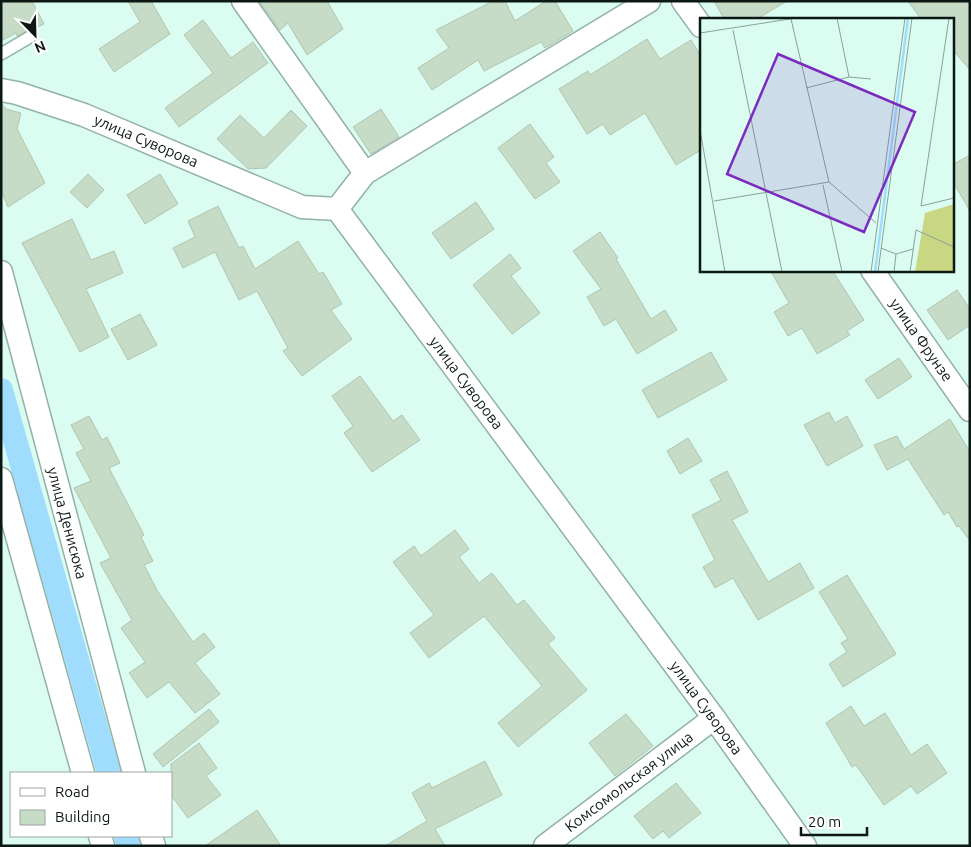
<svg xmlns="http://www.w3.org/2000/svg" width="971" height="847" viewBox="0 0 971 847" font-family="Ubuntu,sans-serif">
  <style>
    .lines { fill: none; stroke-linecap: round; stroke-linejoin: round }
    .canal { stroke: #9fdcfe; stroke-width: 24 }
    .building { fill: #c6dcc6; stroke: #b0c5b0 }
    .service-casing { stroke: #92b1a7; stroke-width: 14 }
    .minor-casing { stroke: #92b1a7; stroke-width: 25 }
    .service { stroke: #fff; stroke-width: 11 }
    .minor { stroke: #fff; stroke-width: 22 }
    .labels { text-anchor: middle; stroke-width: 5; stroke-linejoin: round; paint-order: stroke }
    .street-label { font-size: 15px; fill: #0c1814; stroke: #fff }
    .inset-river { fill: none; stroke: #9fdcfe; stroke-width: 2.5 }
    .inset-road { fill: none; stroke: #88a199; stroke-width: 1 }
    .view { fill: #7b2cbf; fill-opacity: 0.15; stroke: #7b2cbf; stroke-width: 2.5 }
    .inset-edge { fill: none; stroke: #0c1814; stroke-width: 2.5 }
  </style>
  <rect width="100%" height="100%" fill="#dbfcf1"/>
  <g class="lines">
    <!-- canal -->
    <g class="canal">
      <path d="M 1,390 L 109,773"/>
      <path d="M 126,836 L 129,846"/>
    </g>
  </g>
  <!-- building -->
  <g class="building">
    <path d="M 8,1 L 32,1 L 44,24 L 17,36 L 16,33 L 1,41 L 1,5 Z"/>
    <path d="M 128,1 L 151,1 L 170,34 L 114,72 L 99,49 L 140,22 Z"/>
    <path d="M 259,1 L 327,1 L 343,29 L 307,55 L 288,23 L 280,30 Z"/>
    <path d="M 493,1 L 505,1 L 515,21 L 546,1 L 555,1 L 573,31 L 545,48 L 541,42 L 484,71 L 478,60 L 432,90 L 418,68 L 449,48 L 436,30 Z"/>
    <path d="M 714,1 L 787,1 L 757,19 L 724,19 Z"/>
    <path d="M 908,1 L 970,1 L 970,70 L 952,49 L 952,19 L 921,19 Z"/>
    <path d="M 203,20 L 231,58 L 253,42 L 268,63 L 179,127 L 165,108 L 213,73 L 184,35 Z"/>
    <path d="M 647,39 L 660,59 L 691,40 L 701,56 L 701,150 L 676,165 L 645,113 L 610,135 L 603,124 L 587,134 L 559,89 L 588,71 L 590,75 Z"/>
    <path d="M 1,103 L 6,109 L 21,113 L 17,129 L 45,183 L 8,207 L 1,190 Z"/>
    <path d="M 381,109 L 399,137 L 371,154 L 353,127 Z"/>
    <path d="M 291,110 L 307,126 L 266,168 L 248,169 L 217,139 L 240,115 L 264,138 Z"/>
    <path d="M 530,124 L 554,157 L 546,163 L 560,182 L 535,199 L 498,148 Z"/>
    <path d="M 970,155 L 970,211 L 952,180 L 952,165 Z"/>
    <path d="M 88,174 L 104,190 L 87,208 L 70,192 Z"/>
    <path d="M 160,174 L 178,204 L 145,224 L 127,195 Z"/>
    <path d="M 476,202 L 494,229 L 451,259 L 432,233 Z"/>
    <path d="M 218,206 L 239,248 L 243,246 L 255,269 L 298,241 L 319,274 L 323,272 L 342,304 L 331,310 L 352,339 L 302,376 L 283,351 L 288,348 L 257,291 L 239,300 L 215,252 L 183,268 L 173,248 L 195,237 L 188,221 Z"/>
    <path d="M 72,219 L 91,260 L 114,251 L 123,273 L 86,289 L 109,337 L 80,352 L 22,243 Z"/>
    <path d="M 600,232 L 618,258 L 616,259 L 651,319 L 665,310 L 677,330 L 637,354 L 616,319 L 604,326 L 587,297 L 601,289 L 573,251 Z"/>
    <path d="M 510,254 L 521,268 L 511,276 L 540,313 L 512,334 L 473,285 Z"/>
    <path d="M 770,270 L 832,270 L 864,320 L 847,331 L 850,335 L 817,354 L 802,328 L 788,336 L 774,312 L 789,303 Z"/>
    <path d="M 957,290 L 970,309 L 970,325 L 948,340 L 927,310 Z"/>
    <path d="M 140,314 L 157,345 L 128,360 L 111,329 Z"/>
    <path d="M 711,352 L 727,380 L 658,418 L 642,390 Z"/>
    <path d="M 899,358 L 912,377 L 878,399 L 865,380 Z"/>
    <path d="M 360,376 L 393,421 L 402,415 L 420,440 L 372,472 L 344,433 L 353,426 L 332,396 Z"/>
    <path d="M 829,412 L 835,423 L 847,416 L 863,446 L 827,466 L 804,425 Z"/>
    <path d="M 89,416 L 102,440 L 107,437 L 120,463 L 109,468 L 144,535 L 141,537 L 153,561 L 144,565 L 158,592 L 193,642 L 204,633 L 215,647 L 195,663 L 220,694 L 195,713 L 169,682 L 147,698 L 129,673 L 145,662 L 121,628 L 132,620 L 100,563 L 111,558 L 74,488 L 91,481 L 76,453 L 84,449 L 71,425 Z"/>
    <path d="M 950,419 L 970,452 L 970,541 L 959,526 L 957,527 L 948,512 L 944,515 L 908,459 L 887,470 L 874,445 L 897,436 L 904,449 Z"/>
    <path d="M 688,438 L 702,461 L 680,474 L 667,451 Z"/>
    <path d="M 727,471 L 748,512 L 732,520 L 768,582 L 800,563 L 814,588 L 758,620 L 733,578 L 715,588 L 703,567 L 715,560 L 692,515 L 721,500 L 710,480 Z"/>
    <path d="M 455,530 L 469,549 L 459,557 L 479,583 L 492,573 L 517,605 L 524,600 L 555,638 L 548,644 L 587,690 L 518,747 L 498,723 L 542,686 L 484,616 L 429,658 L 410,633 L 434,615 L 393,562 L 414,546 L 421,556 Z"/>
    <path d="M 847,575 L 896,654 L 843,687 L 829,664 L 847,652 L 841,643 L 848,639 L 819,592 Z"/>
    <path d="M 851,706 L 864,726 L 885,713 L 911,755 L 927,744 L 947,773 L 917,794 L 911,786 L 884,805 L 856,765 L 852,767 L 826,723 Z"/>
    <path d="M 209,709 L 219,722 L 163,767 L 153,754 Z"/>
    <path d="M 626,714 L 653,746 L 615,776 L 589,743 Z"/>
    <path d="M 199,743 L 217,768 L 206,776 L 221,795 L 188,818 L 171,795 L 171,764 Z"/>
    <path d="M 485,761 L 502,795 L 435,829 L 445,846 L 385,846 L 427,821 L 412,793 L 429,783 L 432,788 Z"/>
    <path d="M 676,783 L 701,813 L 669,838 L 663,831 L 653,839 L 634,816 Z"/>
    <path d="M 257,810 L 281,846 L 205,846 Z"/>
  </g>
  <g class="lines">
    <defs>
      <path id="service" d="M 1,54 L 30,37"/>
      <g id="minor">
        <path d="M 243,1 L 365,173"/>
        <path d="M 683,1 L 701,26"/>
        <path d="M 1,90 L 17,93 L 84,115 L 302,207 L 337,209 L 714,718 L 805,846"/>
        <path d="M 337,209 L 365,173 L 649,1"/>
        <path d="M 872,270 L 970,410"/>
        <path d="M 1,272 L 134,773"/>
        <path d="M 1,479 L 83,773"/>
        <path d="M 100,836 L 103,846"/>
        <path d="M 151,836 L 154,846"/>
        <path d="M 545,846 L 714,718"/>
      </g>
    </defs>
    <!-- service casing -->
    <use href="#service" class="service-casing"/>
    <!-- minor casing -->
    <use href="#minor" class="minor-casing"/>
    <!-- service -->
    <use href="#service" class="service"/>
    <!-- minor -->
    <use href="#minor" class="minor"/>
  </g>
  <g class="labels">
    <!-- street labels -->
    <g class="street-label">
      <text transform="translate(146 141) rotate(23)" y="5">улица Суворова</text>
      <text transform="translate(921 340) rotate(55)" y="5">улица Фрунзе</text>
      <text transform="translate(466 383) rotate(53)" y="5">улица Суворова</text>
      <text transform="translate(67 523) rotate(75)" y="5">улица Денисюка</text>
      <text transform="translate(706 708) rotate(54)" y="5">улица Суворова</text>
      <text transform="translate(629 782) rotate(-37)" y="5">Комсомольская улица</text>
    </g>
  </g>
  <!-- overview -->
  <g transform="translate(700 18)">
    <rect width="254" height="254" fill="#dbfcf1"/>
    <path d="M 254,186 L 254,254 L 215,254 L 225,195 Z" fill="#cad782"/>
    <path class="inset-river" d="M 175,254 L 208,0"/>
    <path class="inset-road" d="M 249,0 L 221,188 L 254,180M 91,1 L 129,164 L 176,205M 33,12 L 82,254M 0,15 L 96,0M 149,59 L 171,61M 106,70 L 149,59 L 137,0M 0,112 L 25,254M 123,167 L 142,254M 14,183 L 129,164M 181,230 L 196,236 L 194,254M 196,236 L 213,231M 171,254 L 205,0M 178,254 L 212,0M 210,254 L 216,212 L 254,229"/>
    <path class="view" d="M 78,36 L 215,94 L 164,214 L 27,156 Z"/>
    <rect width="254" height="254" class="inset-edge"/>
  </g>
  <!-- border -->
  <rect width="971" height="847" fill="none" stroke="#0c1814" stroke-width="5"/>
  <!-- legend -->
  <rect x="10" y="772" width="162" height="65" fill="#ffffff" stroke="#9ea3a1"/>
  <rect x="20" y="788" width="25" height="8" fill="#ffffff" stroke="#9ea3a1"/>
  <text x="55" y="797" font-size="15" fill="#0c1814">Road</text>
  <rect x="20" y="810" width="25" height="15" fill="#c6dcc6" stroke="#9ea3a1"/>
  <text x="55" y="822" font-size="15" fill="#0c1814">Building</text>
  <!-- north arrow -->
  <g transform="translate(35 35) rotate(157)" stroke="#ffffff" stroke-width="4" paint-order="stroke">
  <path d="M0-4L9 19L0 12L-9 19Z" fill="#0c1814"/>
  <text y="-8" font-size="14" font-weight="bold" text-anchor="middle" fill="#0c1814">N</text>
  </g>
  <!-- scale -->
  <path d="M801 827v8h66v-8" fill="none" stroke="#0c1814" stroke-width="2.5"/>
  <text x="808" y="827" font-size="15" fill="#0c1814" stroke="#ffffff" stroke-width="4" paint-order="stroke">20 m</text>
</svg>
